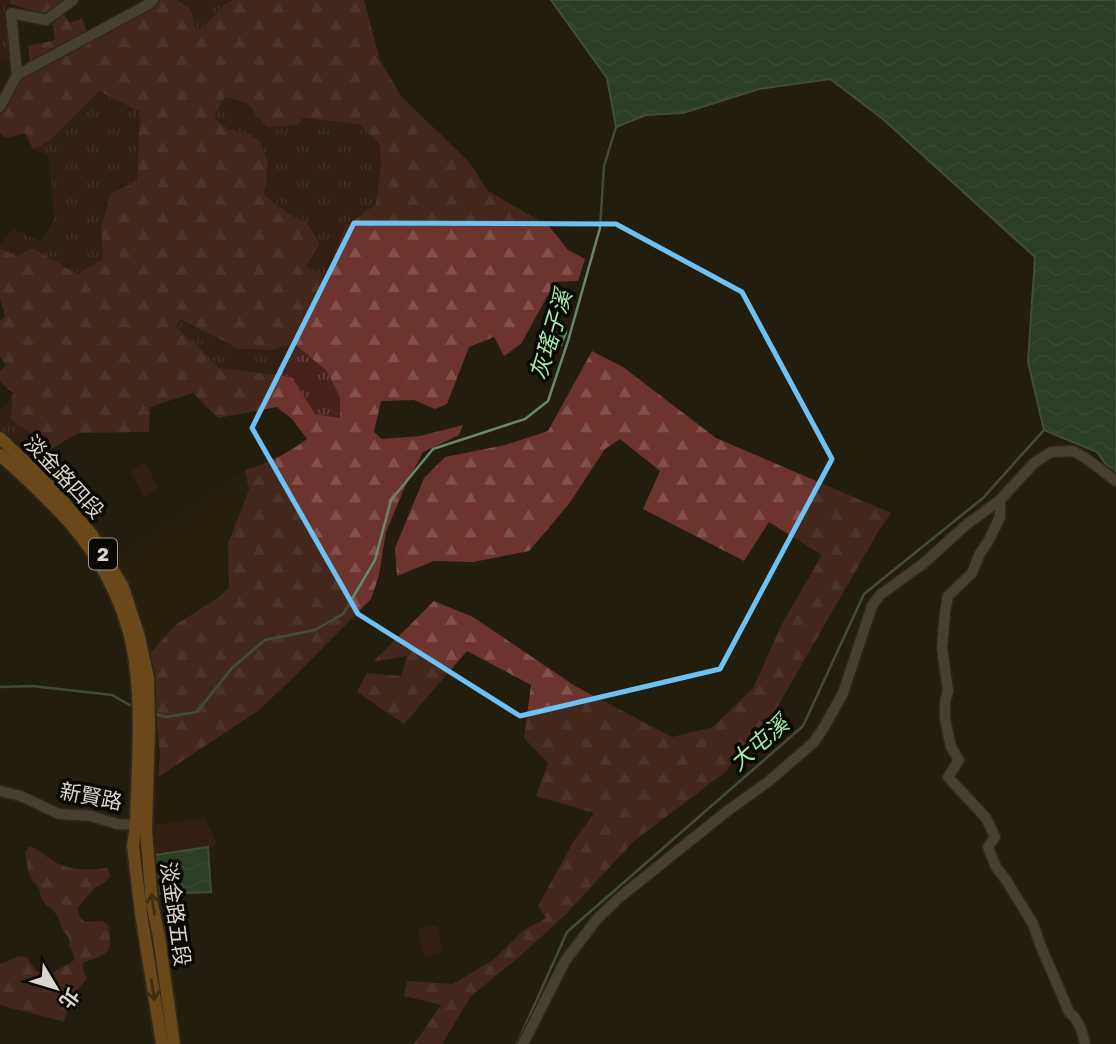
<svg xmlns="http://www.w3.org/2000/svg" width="1116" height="1044" viewBox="0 0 1116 1044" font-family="Rubik,'Noto Sans TC',sans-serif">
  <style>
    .built { fill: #2a220b }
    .grass { fill: url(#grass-tufts) }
    .forest { fill: url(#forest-firs); fill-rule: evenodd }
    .green { fill: #48211b }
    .water { fill: url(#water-waves); stroke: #698869; stroke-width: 2 }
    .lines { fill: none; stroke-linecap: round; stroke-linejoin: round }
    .stream { stroke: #698869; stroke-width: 2.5 }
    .minor-casing { stroke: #3a352d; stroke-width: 13 }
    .major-casing { stroke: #3a352d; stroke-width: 16 }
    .minor { stroke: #736b59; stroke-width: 10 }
    .major { stroke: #c17c2a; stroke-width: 12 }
    .oneway { stroke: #664216 }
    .marked { fill: none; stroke: #6ec2f3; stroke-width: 5; stroke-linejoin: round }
    .labels { text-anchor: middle; stroke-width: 7; stroke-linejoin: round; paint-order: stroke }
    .shield { fill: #0a0803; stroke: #9c9890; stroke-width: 2 }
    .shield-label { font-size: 19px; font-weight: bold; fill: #dbd6cc }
    .street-label { font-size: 21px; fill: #dbd6cc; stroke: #0a0803 }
    .water-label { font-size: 23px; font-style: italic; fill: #a3eaab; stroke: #0a0803 }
  </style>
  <defs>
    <pattern id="grass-tufts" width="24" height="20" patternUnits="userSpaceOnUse" patternTransform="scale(1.75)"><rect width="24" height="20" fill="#48211b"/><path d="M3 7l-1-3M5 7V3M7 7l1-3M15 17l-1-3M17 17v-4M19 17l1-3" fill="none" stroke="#62403b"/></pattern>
    <pattern id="forest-firs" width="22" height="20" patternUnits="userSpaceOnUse" patternTransform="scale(1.75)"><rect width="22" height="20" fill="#6c342d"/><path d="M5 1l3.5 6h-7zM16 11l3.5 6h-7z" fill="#80514a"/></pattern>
    <pattern id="water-waves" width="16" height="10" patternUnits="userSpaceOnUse" patternTransform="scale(1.75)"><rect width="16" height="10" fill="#38663f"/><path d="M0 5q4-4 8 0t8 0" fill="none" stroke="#547b5a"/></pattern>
  </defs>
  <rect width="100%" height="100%" fill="#231d0d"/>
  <!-- built -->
  <g class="built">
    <path d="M 0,0 L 11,0 L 7,7 L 11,20 L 15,73 L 0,98 Z"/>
    <path d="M 245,470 L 249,490 L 228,543 L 230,588 L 216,599 L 177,624 L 150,653 L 139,608 L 115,557 Z"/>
  </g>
  <!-- grass -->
  <g class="grass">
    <path d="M 0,0 L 10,0 L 6,7 L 11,20 L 14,63 L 0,58 Z"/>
    <path d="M 177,0 L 232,0 L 224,5 L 202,30 L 195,27 L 191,9 Z"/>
    <path d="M 99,91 L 140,112 L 137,181 L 101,228 L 103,259 L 76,274 L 32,248 L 18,256 L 0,249 L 0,246 L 13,229 L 41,242 L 54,220 L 49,157 L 33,149 L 48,142 Z"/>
    <path d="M 225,97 L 247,103 L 267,127 L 302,118 L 360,124 L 380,146 L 381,163 L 376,204 L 345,227 L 326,277 L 306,266 L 306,222 L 292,216 L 264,195 L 268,164 L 248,133 L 228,129 L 212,117 Z"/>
    <path d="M 180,319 L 239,349 L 272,350 L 293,343 L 326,370 L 340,397 L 340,418 L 315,414 L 292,377 L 219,368 L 200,348 L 176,328 Z"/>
    <path d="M 14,393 L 29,432 L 35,452 L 51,449 L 58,462 L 47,472 L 0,431 L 0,411 Z"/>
  </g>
  <!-- forest -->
  <g class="forest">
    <path d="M 11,0 L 69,0 L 60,9 L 70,23 L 82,18 L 89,37 L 158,0 L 177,0 L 191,9 L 195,27 L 201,30 L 224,5 L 232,0 L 364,0 L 380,60 L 401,96 L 469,162 L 488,191 L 549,226 L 568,250 L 585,259 L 578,281 L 555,282 L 521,344 L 504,356 L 494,337 L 469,347 L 447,404 L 435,409 L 414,400 L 381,401 L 374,432 L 382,439 L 420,436 L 463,425 L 459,435 L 423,452 L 404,489 L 386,532 L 379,575 L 371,599 L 295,676 L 258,711 L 158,777 L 160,756 L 150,653 L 177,624 L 216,599 L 229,588 L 228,543 L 249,490 L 245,470 C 268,463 287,454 307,439 L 292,419 L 277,407 L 218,418 L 193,393 L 150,407 L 149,432 L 78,433 L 51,449 L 35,452 L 29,432 L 11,419 L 13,393 L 0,382 L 0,371 L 6,365 L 0,357 L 0,321 L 5,317 L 0,298 L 0,249 L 18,256 L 32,248 L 77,274 L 103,259 L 101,228 L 111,194 L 137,181 L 140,112 L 99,91 L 48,142 L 33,149 L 25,133 L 6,138 L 0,134 L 0,98 L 31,67 L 28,46 L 55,40 L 52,18 L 9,3 ZM 225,97 L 247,103 L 267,127 L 297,125 L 303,118 L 359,124 L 380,145 L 381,163 L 376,204 L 345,227 L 326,277 L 306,266 L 320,243 L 306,222 L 292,216 L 264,195 L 268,164 L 261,143 L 248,133 L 228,129 L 213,117 ZM 180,319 L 239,349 L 272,350 L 293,343 L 326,370 L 340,397 L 340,418 L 315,414 L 292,377 L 219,368 L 200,348 L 176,327 Z"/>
    <path d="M 592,351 L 623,367 L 716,438 L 891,513 L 878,532 L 771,718 L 724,773 L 634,841 L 564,916 L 519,957 L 471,996 L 442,1044 L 414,1044 L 441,1005 L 404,996 L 407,981 L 453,984 L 494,959 L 524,930 L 546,918 L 538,906 L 573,842 L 594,813 L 536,796 L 548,763 L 524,738 L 531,685 L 467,651 L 404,724 L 357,692 L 367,673 L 401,676 L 407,656 L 373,662 L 434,601 L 473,617 L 575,686 L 672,737 L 713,727 L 753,688 L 783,622 L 822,555 L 769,522 L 744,561 L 643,509 L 660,471 L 620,439 L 605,449 L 569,504 L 529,551 L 473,562 L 434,561 L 397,576 L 395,548 L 424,478 L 445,457 L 505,445 L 548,431 Z"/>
    <path d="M 30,846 C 42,851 45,857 55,862 C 71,871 90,870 107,868 L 111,876 L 105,882 L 96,887 L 78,907 L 79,916 L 85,922 L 102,921 L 108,925 C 114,955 108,953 83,963 L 83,971 L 87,978 C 83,984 78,988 75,993 C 69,1002 67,1013 64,1022 L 0,1005 L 0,964 L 19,956 L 27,957 L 36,971 L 50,976 C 59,966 65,968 74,960 L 73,953 L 69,946 L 69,938 L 63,931 L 58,917 L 53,910 L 46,905 L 41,898 L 39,888 L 32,880 L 28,871 L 25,852 Z"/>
  </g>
  <!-- green -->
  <g class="green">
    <path d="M 145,463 L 159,489 L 144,497 L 130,471 Z"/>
    <path d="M 205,818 L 218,846 L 155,855 L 155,825 Z"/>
    <path d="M 437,925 L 443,953 L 424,957 L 418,929 Z"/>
  </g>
  <!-- water -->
  <g class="water">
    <path d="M 551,0 L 1116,0 L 1116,478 L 1097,452 L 1044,430 L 1028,362 L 1035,257 L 884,120 L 830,79 L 759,89 L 683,113 L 646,115 L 616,127 L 607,78 Z"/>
    <path d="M 565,324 L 566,333 L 561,345 L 551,343 L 551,337 L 556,326 Z"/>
    <path d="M 208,847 L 211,892 L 158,894 L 155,855 Z"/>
  </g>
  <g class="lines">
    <!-- stream -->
    <g class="stream">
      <path d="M 0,687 L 32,686 L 112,695 L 133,707"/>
      <path d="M 152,713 L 166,717 L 197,712 L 232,668 L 265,640 L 315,630 L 343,614 L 375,560 L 391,500 L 433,449 L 525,419 L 548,401 L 568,341 L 600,228 L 604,166 L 616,127"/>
      <path d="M 517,1044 L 567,932 L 803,726 L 864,594 L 983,498 L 1044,430"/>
    </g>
    <defs>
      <g id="minor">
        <path d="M 73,0 L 46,20 L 73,0"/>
        <path d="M 17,75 L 11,13 L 46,20"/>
        <path d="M 0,107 L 17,75 L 149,4 L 153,0"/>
        <path d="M 1000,500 L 1000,517 L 989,540 L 979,555 L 972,573 L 948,596 L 945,612 L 942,648 L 948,691 L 945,702 L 945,719 L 951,747 L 959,760 L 948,777 L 986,818 L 995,837 L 988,847 L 996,867 L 1006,880 L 1033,924 L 1040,944 L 1069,1012 C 1079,1020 1082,1031 1085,1044"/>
        <path d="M 0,791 L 21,796 L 59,814 L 91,816 L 117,824 L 141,825"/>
        <path d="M 523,1044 L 565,961 L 597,919 L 620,897 L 726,812 L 769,781 L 813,743 L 823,729 L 843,693 L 872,606 L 880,595 L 924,563 L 966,525 L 1000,500 L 1034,463 L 1051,452 L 1073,451 L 1087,459 L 1116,481"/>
      </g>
      <g id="major">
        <path d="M 0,438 L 47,483 L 92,535 L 123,587 L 139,637 L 148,678 L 149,728 L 146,830 L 152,904 L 159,937 L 174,1044"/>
        <path d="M 0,455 C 24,476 47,498 69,522 C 105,562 131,617 136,670 C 142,722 137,774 136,825 L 133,846 L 141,914 L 162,1044"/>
      </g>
    </defs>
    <!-- minor casing -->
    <use href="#minor" class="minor-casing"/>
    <!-- major casing -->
    <use href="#major" class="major-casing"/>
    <!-- minor -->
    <use href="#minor" class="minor"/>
    <!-- major -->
    <use href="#major" class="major"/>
  </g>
  <!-- one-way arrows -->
  <defs><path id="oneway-shaft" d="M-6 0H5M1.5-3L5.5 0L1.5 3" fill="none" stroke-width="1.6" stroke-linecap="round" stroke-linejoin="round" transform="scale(1.75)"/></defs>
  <g class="oneway">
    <use href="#oneway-shaft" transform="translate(153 904) rotate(-98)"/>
    <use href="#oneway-shaft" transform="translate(153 990) rotate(81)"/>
  </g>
  <!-- marked area -->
  <path d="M0 0H1116V1044H0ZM 354,223 L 616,224 L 742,292 L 832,459 L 720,669 L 520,716 L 358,614 L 252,428 Z" fill="#231d0d" fill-opacity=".55" fill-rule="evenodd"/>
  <path class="marked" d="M 354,223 L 616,224 L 742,292 L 832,459 L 720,669 L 520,716 L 358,614 L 252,428 Z"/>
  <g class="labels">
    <!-- shield labels -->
    <rect class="shield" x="89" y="538.5" width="28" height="31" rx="5"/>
    <g class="shield-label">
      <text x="103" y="561">2</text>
    </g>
    <!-- street labels -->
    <g class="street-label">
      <text transform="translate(64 477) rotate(47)" y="7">淡金路四段</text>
      <text transform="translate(91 797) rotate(11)" y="7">新賢路</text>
      <text transform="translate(175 914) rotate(82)" y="7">淡金路五段</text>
    </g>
    <!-- water labels -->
    <g class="water-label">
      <text transform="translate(551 335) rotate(-73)" y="8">灰瑤子溪</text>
      <text transform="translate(759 743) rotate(-41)" y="8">大屯溪</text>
    </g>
  </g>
  <!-- north arrow -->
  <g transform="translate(56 988) rotate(128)" stroke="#0a0803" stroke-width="5" paint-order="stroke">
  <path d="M0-5L12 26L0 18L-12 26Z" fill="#dbd6cc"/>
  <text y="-10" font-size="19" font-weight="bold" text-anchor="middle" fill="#dbd6cc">北</text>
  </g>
</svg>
